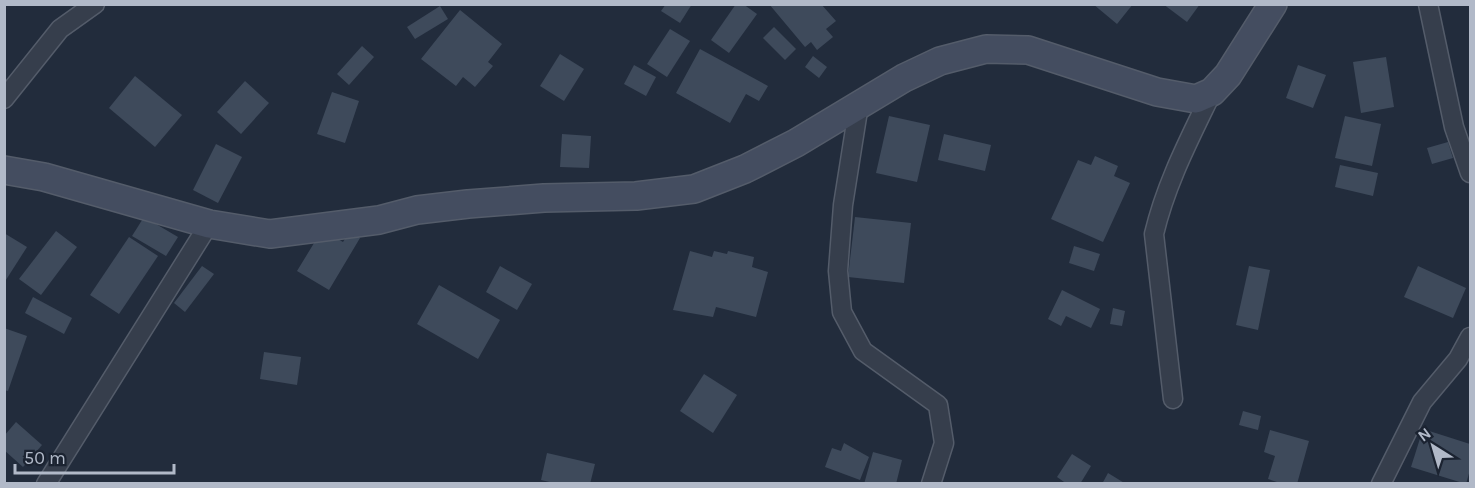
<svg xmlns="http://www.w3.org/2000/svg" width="1475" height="488" viewBox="0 0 1475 488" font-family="Karla,sans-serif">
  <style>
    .building { fill: #3e4a5b }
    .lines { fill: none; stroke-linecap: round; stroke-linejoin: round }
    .street-casing { stroke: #545c6a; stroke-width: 21 }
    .secondary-casing { stroke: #545c6a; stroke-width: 30 }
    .street { stroke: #363e4c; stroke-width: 18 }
    .secondary { stroke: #444d60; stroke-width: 27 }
  </style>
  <rect width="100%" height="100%" fill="#222c3c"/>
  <!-- building -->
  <g class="building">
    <path d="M 666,4 L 692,4 L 680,23 L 661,11 Z"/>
    <path d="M 736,4 L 743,4 L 757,14 L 729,53 L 711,40 Z"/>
    <path d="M 769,4 L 821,4 L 836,21 L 826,29 L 833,37 L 817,50 L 811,42 L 805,47 Z"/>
    <path d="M 1093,4 L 1133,4 L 1117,24 Z"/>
    <path d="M 1163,4 L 1200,4 L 1187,22 Z"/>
    <path d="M 440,6 L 448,19 L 415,39 L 407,27 Z"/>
    <path d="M 460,10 L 502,44 L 488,62 L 493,66 L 475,87 L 463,77 L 456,86 L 421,59 Z"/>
    <path d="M 774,27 L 796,49 L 785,60 L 763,38 Z"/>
    <path d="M 670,29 L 690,41 L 667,77 L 647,64 Z"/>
    <path d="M 362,46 L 374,57 L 349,85 L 337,74 Z"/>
    <path d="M 700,49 L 768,86 L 759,101 L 746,94 L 730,123 L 676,93 Z"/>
    <path d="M 560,54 L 584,69 L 564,101 L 540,86 Z"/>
    <path d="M 813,56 L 827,67 L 819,78 L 805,67 Z"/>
    <path d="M 1386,57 L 1394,107 L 1361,113 L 1353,62 Z"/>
    <path d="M 634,65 L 656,77 L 646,96 L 624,84 Z"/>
    <path d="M 1298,65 L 1326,75 L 1313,108 L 1286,98 Z"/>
    <path d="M 135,76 L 182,115 L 155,147 L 109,108 Z"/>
    <path d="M 245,81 L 269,103 L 241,134 L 217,112 Z"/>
    <path d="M 332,92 L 359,101 L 345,143 L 317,134 Z"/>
    <path d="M 889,116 L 930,125 L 917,182 L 876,173 Z"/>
    <path d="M 1345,116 L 1381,124 L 1372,166 L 1335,158 Z"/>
    <path d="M 562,134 L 591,136 L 589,168 L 560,167 Z"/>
    <path d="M 944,134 L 991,145 L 985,171 L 938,160 Z"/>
    <path d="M 1448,142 L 1453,158 L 1432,164 L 1427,148 Z"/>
    <path d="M 216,144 L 242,157 L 218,203 L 193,190 Z"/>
    <path d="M 1095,156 L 1118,166 L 1114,176 L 1130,183 L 1103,242 L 1051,219 L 1078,160 L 1091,165 Z"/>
    <path d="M 1340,165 L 1378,173 L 1373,196 L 1335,187 Z"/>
    <path d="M 144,217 L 178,237 L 166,256 L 132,236 Z"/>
    <path d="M 855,217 L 911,223 L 904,283 L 848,277 Z"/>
    <path d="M 322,230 L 343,242 L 350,231 L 360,238 L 329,290 L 297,271 Z"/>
    <path d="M 56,231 L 77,247 L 41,295 L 19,279 Z"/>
    <path d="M 4,233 L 27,247 L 4,283 Z"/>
    <path d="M 129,237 L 158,256 L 119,314 L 90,295 Z"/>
    <path d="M 1074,246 L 1100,254 L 1094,271 L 1069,263 Z"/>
    <path d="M 690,251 L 712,257 L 714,251 L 727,254 L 728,251 L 754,257 L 752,267 L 768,272 L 756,317 L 716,307 L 713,317 L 673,310 Z"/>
    <path d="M 202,266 L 214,274 L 185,312 L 174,303 Z"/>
    <path d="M 500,266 L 532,284 L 517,310 L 486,292 Z"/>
    <path d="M 1249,266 L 1270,270 L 1258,330 L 1236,325 Z"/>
    <path d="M 1418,266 L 1466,288 L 1453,318 L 1404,297 Z"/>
    <path d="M 439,285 L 500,320 L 478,359 L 417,324 Z"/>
    <path d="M 1062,290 L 1100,309 L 1091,328 L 1066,316 L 1061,326 L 1048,319 Z"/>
    <path d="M 33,297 L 72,318 L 64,334 L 25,313 Z"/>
    <path d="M 1113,308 L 1125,311 L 1122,326 L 1110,324 Z"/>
    <path d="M 4,328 L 27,336 L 8,391 L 4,390 Z"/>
    <path d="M 264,352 L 301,357 L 297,385 L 260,379 Z"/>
    <path d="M 704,374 L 737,395 L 713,433 L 680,411 Z"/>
    <path d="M 1243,411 L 1261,416 L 1258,430 L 1239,425 Z"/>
    <path d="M 16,422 L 42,445 L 23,467 L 4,450 L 4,436 Z"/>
    <path d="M 1423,429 L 1470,444 L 1470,470 L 1466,484 L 1411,467 Z"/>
    <path d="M 1270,430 L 1309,441 L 1297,484 L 1283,484 L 1268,479 L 1275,456 L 1264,452 Z"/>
    <path d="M 844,443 L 869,457 L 860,480 L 825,467 L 832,448 L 841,451 Z"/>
    <path d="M 873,452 L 902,460 L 896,484 L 864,484 Z"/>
    <path d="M 547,453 L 595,464 L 590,484 L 558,484 L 541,480 Z"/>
    <path d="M 1072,454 L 1091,466 L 1080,484 L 1067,484 L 1057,477 Z"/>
    <path d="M 1108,473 L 1126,484 L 1102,484 Z"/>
  </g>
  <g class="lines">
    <defs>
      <g id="street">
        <path d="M 1428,4 L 1454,127 L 1470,173"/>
        <path d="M 4,99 L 60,29 L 95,4"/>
        <path d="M 859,104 L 843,205 L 838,271 L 842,312 L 863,351 L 938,405 L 944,443 L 931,484"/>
        <path d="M 1173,399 L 1154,234 C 1166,183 1190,138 1212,92"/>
        <path d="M 46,484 L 209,224"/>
        <path d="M 1381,484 L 1422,402 L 1458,359 L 1470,337"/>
      </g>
      <path id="secondary" d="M 4,170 L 44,177 L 209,224 L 270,234 L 379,220 L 417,210 L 468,204 L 544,198 L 636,196 L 694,189 L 745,169 L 796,143 L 904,78 L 940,61 L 986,49 L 1028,50 L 1157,92 L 1196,99 L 1212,92 L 1228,75 L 1273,4"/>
    </defs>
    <!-- street casing -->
    <use href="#street" class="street-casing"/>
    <!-- secondary casing -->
    <use href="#secondary" class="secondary-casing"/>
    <!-- street -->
    <use href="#street" class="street"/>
    <!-- secondary -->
    <use href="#secondary" class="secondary"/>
  </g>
  <!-- border -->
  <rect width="1475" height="488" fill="none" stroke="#b1b9c8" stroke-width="12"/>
  <!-- north arrow -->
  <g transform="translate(1433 446) rotate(323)" stroke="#1b2331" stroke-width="4.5" paint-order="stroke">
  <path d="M0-4.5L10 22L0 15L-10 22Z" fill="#b1b9c8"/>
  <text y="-9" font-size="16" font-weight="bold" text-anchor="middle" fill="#b1b9c8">N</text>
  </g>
  <!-- scale -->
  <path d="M15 464v9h159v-9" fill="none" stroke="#b1b9c8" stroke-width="3"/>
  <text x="24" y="464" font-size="18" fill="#b1b9c8" stroke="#1b2331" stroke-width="4.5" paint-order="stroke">50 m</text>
</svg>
